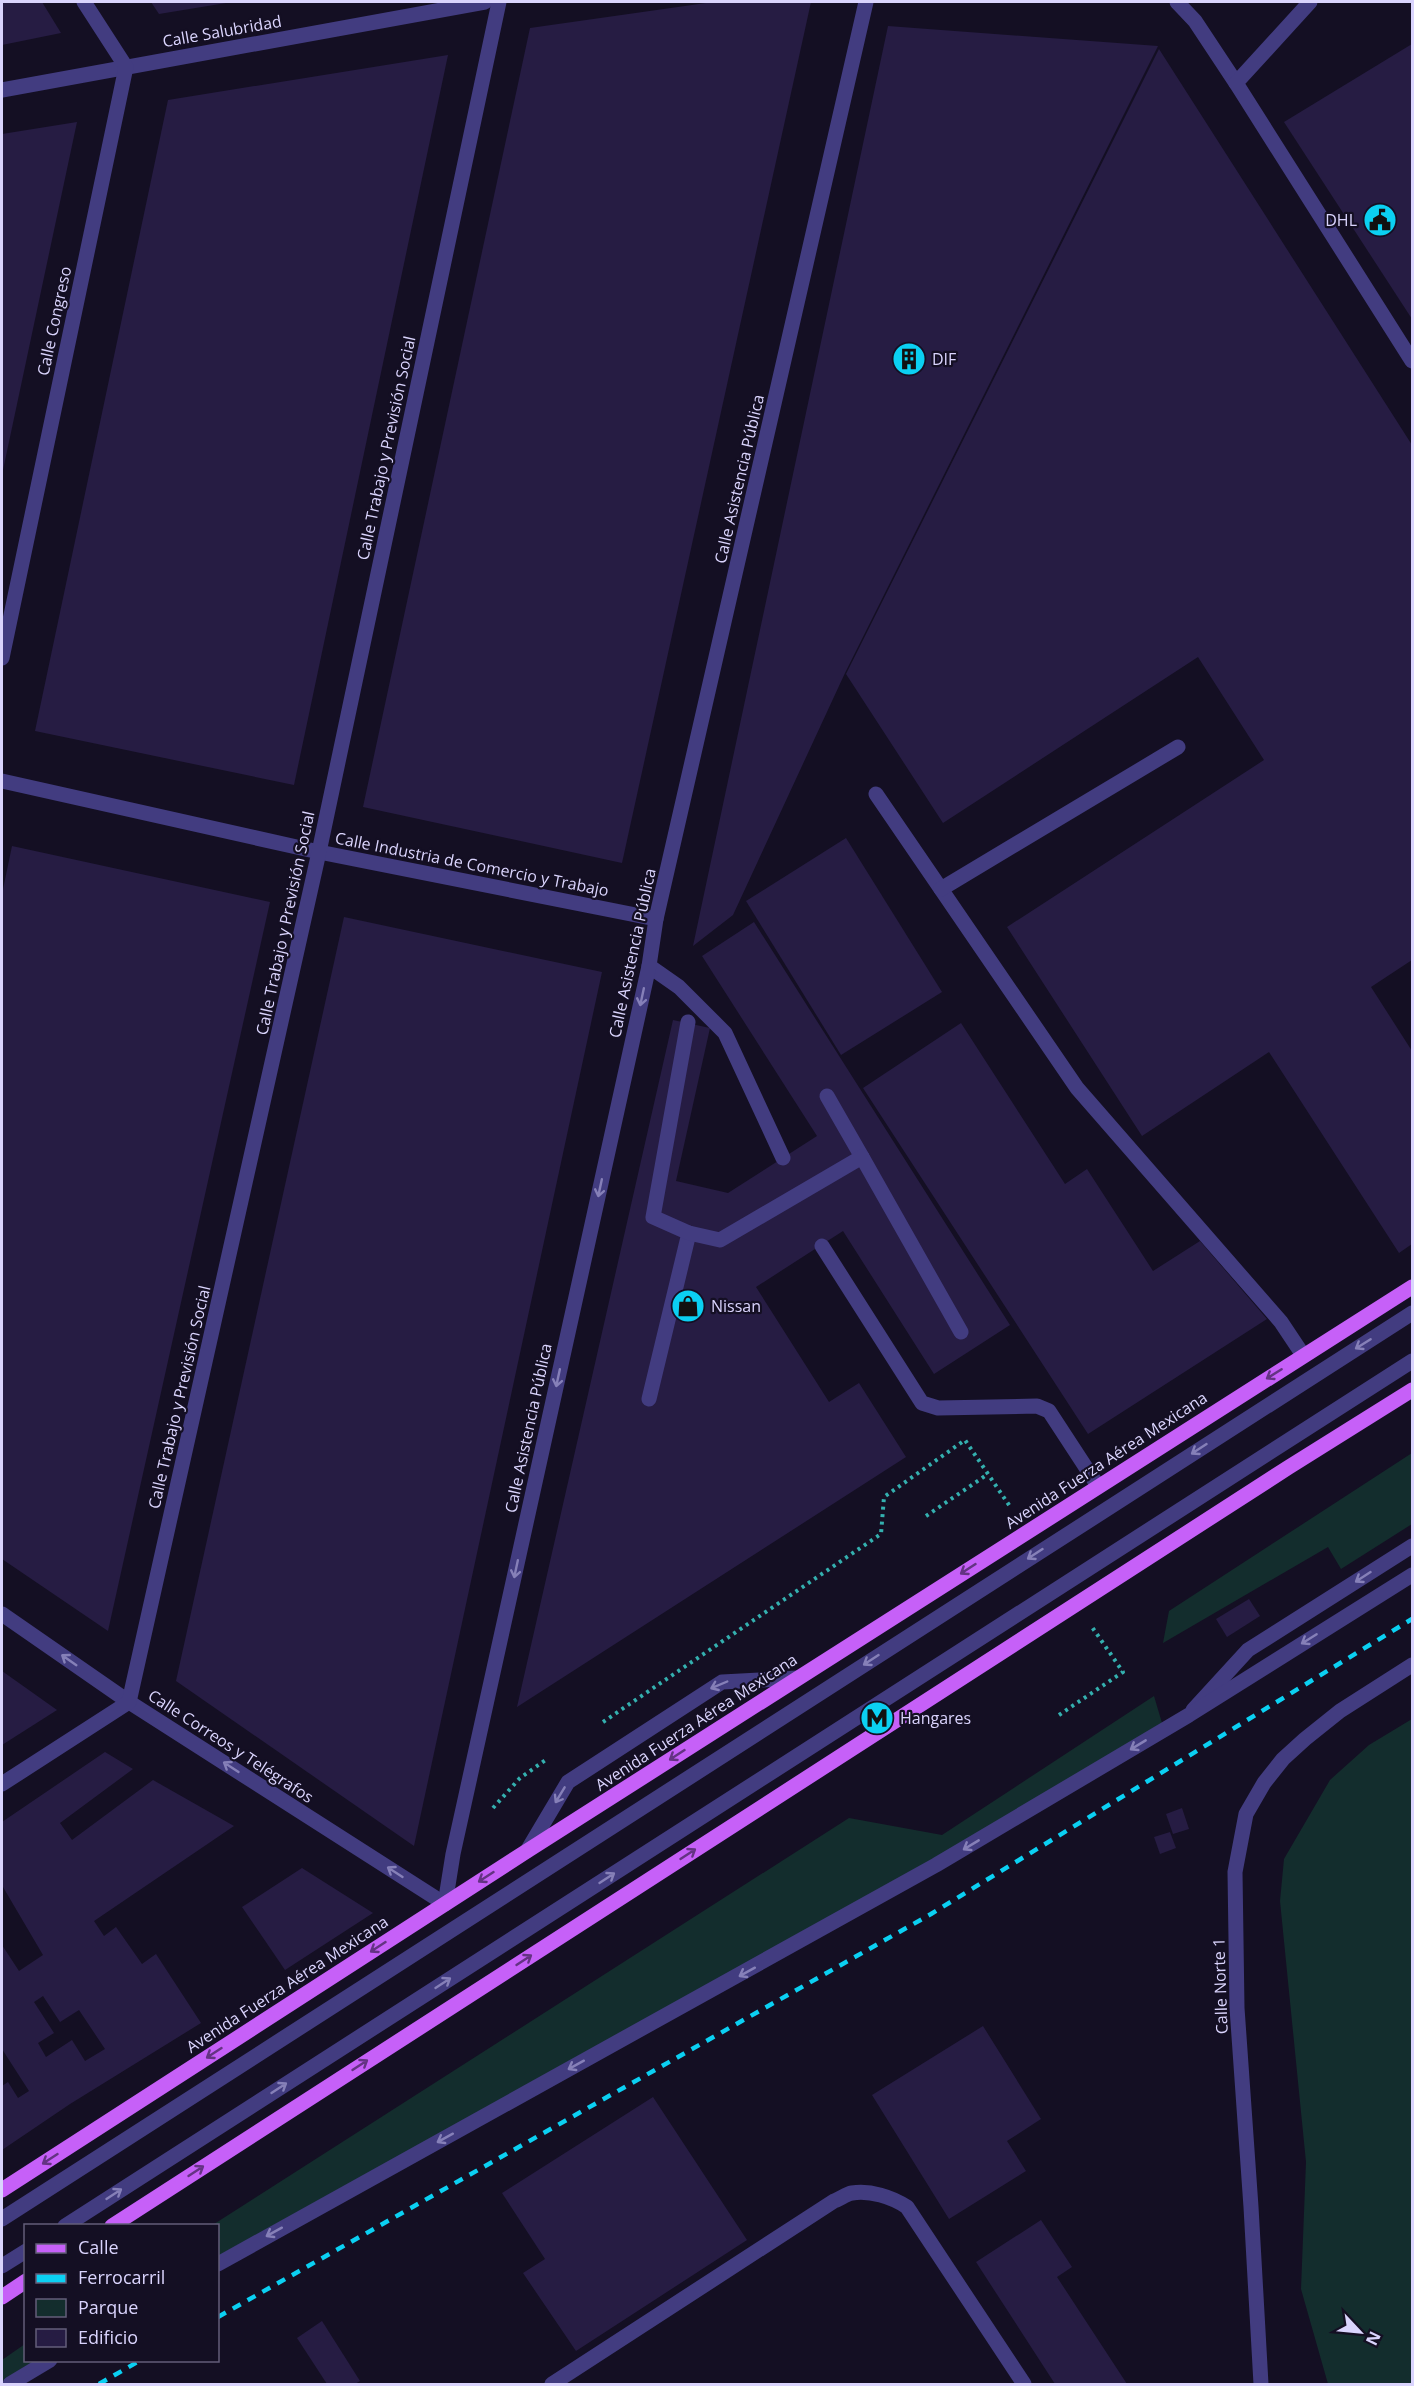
<svg xmlns="http://www.w3.org/2000/svg" width="1414" height="2386" viewBox="0 0 1414 2386" font-family="'Open Sans',sans-serif">
  <style>
    .green { fill: #132d2d }
    .building { fill: #261c43; fill-rule: evenodd }
    .lines { fill: none; stroke-linecap: round; stroke-linejoin: round }
    .path { stroke: #34b0af; stroke-width: 4; stroke-dasharray: 3 4.5; stroke-linecap: butt }
    .service { stroke: #423c80; stroke-width: 15 }
    .minor { stroke: #423c80; stroke-width: 15 }
    .tertiary { stroke: #423c80; stroke-width: 15 }
    .primary { stroke: #c660f8; stroke-width: 15 }
    .rail { stroke: #0bd0f2; stroke-width: 4.5; stroke-dasharray: 9 8; stroke-linecap: butt }
    .service-bridge { stroke: #423c80; stroke-width: 15 }
    .oneway { stroke: #8680b8 }
    .oneway2 { stroke: #643383 }
    .labels { text-anchor: middle; stroke-width: 4.5; stroke-linejoin: round; paint-order: stroke }
    .street-label { font-size: 16px; fill: #dad4fd; stroke: #140f23 }
    .poi-label { font-size: 16px; fill: #dad4fd; stroke: #140f23; text-anchor: start }
  </style>
  <rect width="100%" height="100%" fill="#140f23"/>
  <!-- green -->
  <g class="green">
    <path d="M 1412,1453 L 1412,1524 L 1341,1569 L 1328,1547 L 1163,1643 L 1169,1611 Z"/>
    <path d="M 1154,1696 L 1162,1723 L 933,1861 L 218,2256 L 218,2226 L 211,2226 L 849,1818 L 942,1835 Z"/>
    <path d="M 1412,1719 L 1412,2384 L 1328,2384 L 1301,2289 L 1306,2162 L 1280,1901 L 1284,1859 L 1330,1780 L 1369,1745 Z"/>
    <path d="M 25,2344 L 26,2360 L 37,2361 L 2,2382 L 2,2360 Z"/>
  </g>
  <!-- building -->
  <g class="building">
    <path d="M 2,2 L 42,2 L 61,33 L 2,45 Z"/>
    <path d="M 151,2 L 226,2 L 226,3 L 159,14 Z"/>
    <path d="M 713,2 L 811,2 L 622,863 L 363,807 L 530,28 Z"/>
    <path d="M 888,26 L 1158,46 L 845,673 L 733,915 L 693,946 Z"/>
    <path d="M 1412,44 L 1412,319 L 1284,122 Z"/>
    <path d="M 1159,49 L 1412,445 L 1412,960 L 1371,987 L 1412,1051 L 1412,1244 L 1399,1253 L 1269,1052 L 1142,1136 L 1007,927 L 1264,760 L 1198,657 L 943,823 L 846,674 Z"/>
    <path d="M 448,55 L 294,785 L 35,731 L 168,100 Z"/>
    <path d="M 77,122 L 3,470 L 2,470 L 2,134 Z"/>
    <path d="M 846,838 L 942,992 L 841,1055 L 746,901 Z"/>
    <path d="M 12,846 L 270,902 L 108,1631 L 2,1559 L 2,894 Z"/>
    <path d="M 344,917 L 602,972 L 414,1846 L 176,1681 Z"/>
    <path d="M 754,922 L 1010,1325 L 934,1374 L 843,1231 L 756,1287 L 829,1402 L 859,1383 L 906,1457 L 517,1707 L 673,1020 L 710,1028 L 676,1181 L 728,1193 L 817,1136 L 702,956 Z"/>
    <path d="M 961,1023 L 1065,1184 L 1087,1169 L 1153,1271 L 1200,1241 L 1267,1319 L 1088,1434 L 863,1088 Z"/>
    <path d="M 1249,1599 L 1260,1616 L 1227,1637 L 1216,1619 Z"/>
    <path d="M 2,1671 L 57,1710 L 2,1745 Z"/>
    <path d="M 105,1752 L 133,1769 L 60,1823 L 72,1840 L 153,1780 L 234,1826 L 94,1921 L 104,1936 L 116,1927 L 142,1964 L 156,1954 L 201,2023 L 70,2104 L 2,2150 L 2,2086 L 8,2082 L 18,2098 L 29,2091 L 2,2049 L 2,1945 L 19,1971 L 43,1955 L 3,1887 L 2,1888 L 2,1822 ZM 43,1996 L 60,2022 L 79,2010 L 105,2049 L 85,2061 L 72,2040 L 46,2057 L 38,2043 L 54,2033 L 34,2002 Z"/>
    <path d="M 1182,1808 L 1189,1829 L 1173,1834 L 1166,1814 Z"/>
    <path d="M 1170,1832 L 1176,1848 L 1160,1854 L 1154,1837 Z"/>
    <path d="M 302,1868 L 373,1913 L 285,1970 L 242,1907 Z"/>
    <path d="M 983,2026 L 1041,2119 L 1007,2141 L 1026,2171 L 949,2219 L 872,2095 Z"/>
    <path d="M 653,2097 L 747,2240 L 576,2351 L 523,2273 L 545,2259 L 502,2193 Z"/>
    <path d="M 1041,2220 L 1072,2267 L 1057,2277 L 1127,2384 L 1055,2384 L 976,2262 Z"/>
    <path d="M 322,2321 L 360,2381 L 355,2384 L 327,2384 L 297,2338 Z"/>
  </g>
  <g class="lines">
    <!-- path -->
    <g class="path">
      <path d="M 926,1516 L 988,1474"/>
      <path d="M 1059,1715 L 1123,1672 L 1092,1627"/>
      <path d="M 603,1722 L 881,1534 L 884,1497 L 965,1440 L 1011,1508"/>
      <path d="M 493,1808 L 520,1778 L 547,1759"/>
    </g>
    <!-- service -->
    <g class="service">
      <path d="M 1177,2 L 1195,21 L 1236,83"/>
      <path d="M 1310,2 L 1236,83 L 1412,361"/>
      <path d="M 876,794 L 1077,1088 L 1281,1322 L 1303,1355"/>
      <path d="M 941,889 L 1178,747"/>
      <path d="M 649,966 L 679,987 L 725,1033 L 783,1158"/>
      <path d="M 827,1096 L 862,1157"/>
      <path d="M 822,1246 L 922,1403 L 938,1408 L 1037,1406 L 1049,1411 L 1098,1486"/>
      <path d="M 649,1399 L 689,1233"/>
      <path d="M 1193,1710 L 1248,1650 L 1412,1546"/>
      <path d="M 527,1851 L 568,1782 L 722,1682 L 797,1678"/>
      <path d="M 2,2219 L 1412,1313"/>
      <path d="M 65,2226 L 1412,1361"/>
      <path d="M 2,2266 L 26,2251"/>
      <path d="M 552,2384 L 834,2201 C 840,2199 846,2194 852,2193 C 870,2190 892,2197 907,2207 L 1024,2384"/>
      <path d="M 1261,2384 L 1251,2207 L 1237,2008 L 1235,1872 L 1246,1814 L 1264,1783 L 1283,1759 L 1305,1739 L 1340,1711 L 1412,1665"/>
    </g>
    <!-- minor -->
    <g class="minor">
      <path d="M 2,90 L 485,2"/>
      <path d="M 2,658 L 126,67 L 84,2"/>
      <path d="M 2,781 L 319,852 L 656,919"/>
      <path d="M 2,1614 L 129,1702 L 445,1904"/>
      <path d="M 2,1784 L 129,1702 L 319,852 L 499,2"/>
    </g>
    <!-- tertiary -->
    <g class="tertiary">
      <path d="M 445,1904 L 453,1854 L 649,966 L 656,919 L 866,2"/>
      <path d="M 218,2264 L 936,1865 L 1189,1715 L 1412,1575"/>
      <path d="M 10,2384 L 50,2360"/>
    </g>
    <!-- primary -->
    <g class="primary">
      <path d="M 2,2190 L 527,1851 L 1412,1287"/>
      <path d="M 112,2226 L 1289,1467 L 1412,1390"/>
      <path d="M 2,2297 L 26,2281"/>
    </g>
    <!-- rail -->
    <g class="rail">
      <path d="M 218,2317 L 931,1914 L 1412,1619"/>
      <path d="M 99,2384 L 141,2360"/>
    </g>
    <!-- service-bridge -->
    <path class="service-bridge" d="M 688,1022 L 653,1217 L 689,1233 L 720,1240 L 862,1157 L 961,1332"/>
  </g>
  <!-- one-way arrows -->
  <defs><path id="oneway-shaft" d="M-6 0H5M1.5-3L5.5 0L1.5 3" fill="none" stroke-width="1.6" stroke-linecap="round" stroke-linejoin="round" transform="scale(1.5)"/></defs>
  <g class="oneway">
    <use href="#oneway-shaft" transform="translate(642 997) rotate(102)"/>
    <use href="#oneway-shaft" transform="translate(600 1188) rotate(102)"/>
    <use href="#oneway-shaft" transform="translate(1363 1344) rotate(148)"/>
    <use href="#oneway-shaft" transform="translate(558 1378) rotate(102)"/>
    <use href="#oneway-shaft" transform="translate(1199 1449) rotate(147)"/>
    <use href="#oneway-shaft" transform="translate(1035 1554) rotate(147)"/>
    <use href="#oneway-shaft" transform="translate(516 1569) rotate(102)"/>
    <use href="#oneway-shaft" transform="translate(1363 1577) rotate(147)"/>
    <use href="#oneway-shaft" transform="translate(1309 1639) rotate(148)"/>
    <use href="#oneway-shaft" transform="translate(69 1660) rotate(-145)"/>
    <use href="#oneway-shaft" transform="translate(871 1660) rotate(147)"/>
    <use href="#oneway-shaft" transform="translate(719 1685) rotate(157)"/>
    <use href="#oneway-shaft" transform="translate(1138 1745) rotate(149)"/>
    <use href="#oneway-shaft" transform="translate(231 1767) rotate(-147)"/>
    <use href="#oneway-shaft" transform="translate(560 1795) rotate(121)"/>
    <use href="#oneway-shaft" transform="translate(971 1845) rotate(149)"/>
    <use href="#oneway-shaft" transform="translate(395 1872) rotate(-147)"/>
    <use href="#oneway-shaft" transform="translate(607 1878) rotate(-33)"/>
    <use href="#oneway-shaft" transform="translate(747 1972) rotate(151)"/>
    <use href="#oneway-shaft" transform="translate(443 1983) rotate(-33)"/>
    <use href="#oneway-shaft" transform="translate(576 2065) rotate(151)"/>
    <use href="#oneway-shaft" transform="translate(279 2088) rotate(-33)"/>
    <use href="#oneway-shaft" transform="translate(445 2138) rotate(151)"/>
    <use href="#oneway-shaft" transform="translate(114 2194) rotate(-33)"/>
    <use href="#oneway-shaft" transform="translate(274 2232) rotate(151)"/>
  </g>
  <g class="oneway2">
    <use href="#oneway-shaft" transform="translate(1274 1374) rotate(148)"/>
    <use href="#oneway-shaft" transform="translate(968 1569) rotate(147)"/>
    <use href="#oneway-shaft" transform="translate(677 1755) rotate(147)"/>
    <use href="#oneway-shaft" transform="translate(688 1854) rotate(-33)"/>
    <use href="#oneway-shaft" transform="translate(486 1877) rotate(147)"/>
    <use href="#oneway-shaft" transform="translate(378 1947) rotate(147)"/>
    <use href="#oneway-shaft" transform="translate(524 1960) rotate(-33)"/>
    <use href="#oneway-shaft" transform="translate(214 2053) rotate(147)"/>
    <use href="#oneway-shaft" transform="translate(360 2065) rotate(-33)"/>
    <use href="#oneway-shaft" transform="translate(50 2159) rotate(147)"/>
    <use href="#oneway-shaft" transform="translate(196 2171) rotate(-33)"/>
  </g>
  <!-- icons -->
  <defs>
    <symbol id="civic-disc" viewBox="-11 -11 22 22"><circle r="9.5" fill="#0bd0f2" stroke="#140f23"/><path d="M-.6-6.5H3V-4.5H.6V-3L4-1V1h2V6H-6V1h2V-1L-.6-3ZM-1.2 2.5V6h2.4V2.5Z" fill="#111"/></symbol>
    <symbol id="building-disc" viewBox="-11 -11 22 22"><circle r="9.5" fill="#0bd0f2" stroke="#140f23"/><path d="M-4-6H4V6H1V3H-1V6H-4ZM-2.5-4.3h1.7v1.8h-1.7ZM.8-4.3h1.7v1.8H.8ZM-2.5-1h1.7V.8h-1.7ZM.8-1h1.7V.8H.8Z" fill="#111"/></symbol>
    <symbol id="shop-disc" viewBox="-11 -11 22 22"><circle r="9.5" fill="#0bd0f2" stroke="#140f23"/><path d="M-5-2.5h2.3a2.7 3.5 0 0 1 5.4 0H5L5.5 6h-11ZM-1.5-2.5h3a1.5 2.3 0 0 0-3 0Z" fill="#111"/></symbol>
    <symbol id="metro-disc" viewBox="-11 -11 22 22"><circle r="9.5" fill="#0bd0f2" stroke="#140f23"/><path d="M-5.5 5V-5H-3L0 0L3-5H5.5V5H3V-.5L0 4L-3-.5V5Z" fill="#111"/></symbol>
  </defs>
  <g fill-rule="evenodd">
    <use href="#civic-disc" x="1361" y="201" width="38" height="38"/>
    <use href="#building-disc" x="890" y="340" width="38" height="38"/>
    <use href="#shop-disc" x="669" y="1287" width="38" height="38"/>
    <use href="#metro-disc" x="858" y="1699" width="38" height="38"/>
  </g>
  <g class="labels">
    <!-- street labels -->
    <g class="street-label">
      <text transform="translate(222 31) rotate(-10)" y="6">Calle Salubridad</text>
      <text transform="translate(54 321) rotate(-78)" y="6">Calle Congreso</text>
      <text transform="translate(386 448) rotate(-78)" y="6">Calle Trabajo y Previsión Social</text>
      <text transform="translate(739 479) rotate(-77)" y="6">Calle Asistencia Pública</text>
      <text transform="translate(472 864) rotate(11)" y="6">Calle Industria de Comercio y Trabajo</text>
      <text transform="translate(285 923) rotate(-78)" y="6">Calle Trabajo y Previsión Social</text>
      <text transform="translate(632 953) rotate(-78)" y="6">Calle Asistencia Pública</text>
      <text transform="translate(179 1397) rotate(-77)" y="6">Calle Trabajo y Previsión Social</text>
      <text transform="translate(528 1428) rotate(-78)" y="6">Calle Asistencia Pública</text>
      <text transform="translate(1106 1460) rotate(-33)" y="6">Avenida Fuerza Aérea Mexicana</text>
      <text transform="translate(696 1722) rotate(-33)" y="6">Avenida Fuerza Aérea Mexicana</text>
      <text transform="translate(231 1746) rotate(33)" y="6">Calle Correos y Telégrafos</text>
      <text transform="translate(287 1984) rotate(-33)" y="6">Avenida Fuerza Aérea Mexicana</text>
      <text transform="translate(1220 1986) rotate(-92)" y="6">Calle Norte 1</text>
    </g>
    <!-- poi labels -->
    <g class="poi-label">
      <text x="1357" y="226" text-anchor="end">DHL</text>
      <text x="932" y="365">DIF</text>
      <text x="711" y="1312">Nissan</text>
      <text x="900" y="1724">Hangares</text>
    </g>
  </g>
  <!-- border -->
  <rect width="1414" height="2386" fill="none" stroke="#dad4fd" stroke-width="6"/>
  <!-- legend -->
  <rect x="24" y="2224" width="195" height="138" fill="#140f23" stroke="#635e7a" stroke-width="1.5"/>
  <rect x="36" y="2244" width="30" height="9" fill="#c660f8" stroke="#635e7a" stroke-width="1.5"/>
  <text x="78" y="2254" font-size="18" fill="#dad4fd">Calle</text>
  <rect x="36" y="2274" width="30" height="9" fill="#0bd0f2" stroke="#635e7a" stroke-width="1.5"/>
  <text x="78" y="2284" font-size="18" fill="#dad4fd">Ferrocarril</text>
  <rect x="36" y="2299" width="30" height="18" fill="#132d2d" stroke="#635e7a" stroke-width="1.5"/>
  <text x="78" y="2314" font-size="18" fill="#dad4fd">Parque</text>
  <rect x="36" y="2329" width="30" height="18" fill="#261c43" stroke="#635e7a" stroke-width="1.5"/>
  <text x="78" y="2344" font-size="18" fill="#dad4fd">Edificio</text>
  <!-- north arrow -->
  <g transform="translate(1360 2332) rotate(116)" stroke="#140f23" stroke-width="4.5" paint-order="stroke">
  <path d="M0-4.5L10 22L0 15L-10 22Z" fill="#dad4fd"/>
  <text y="-9" font-size="16" font-weight="bold" text-anchor="middle" fill="#dad4fd">N</text>
  </g>
</svg>
